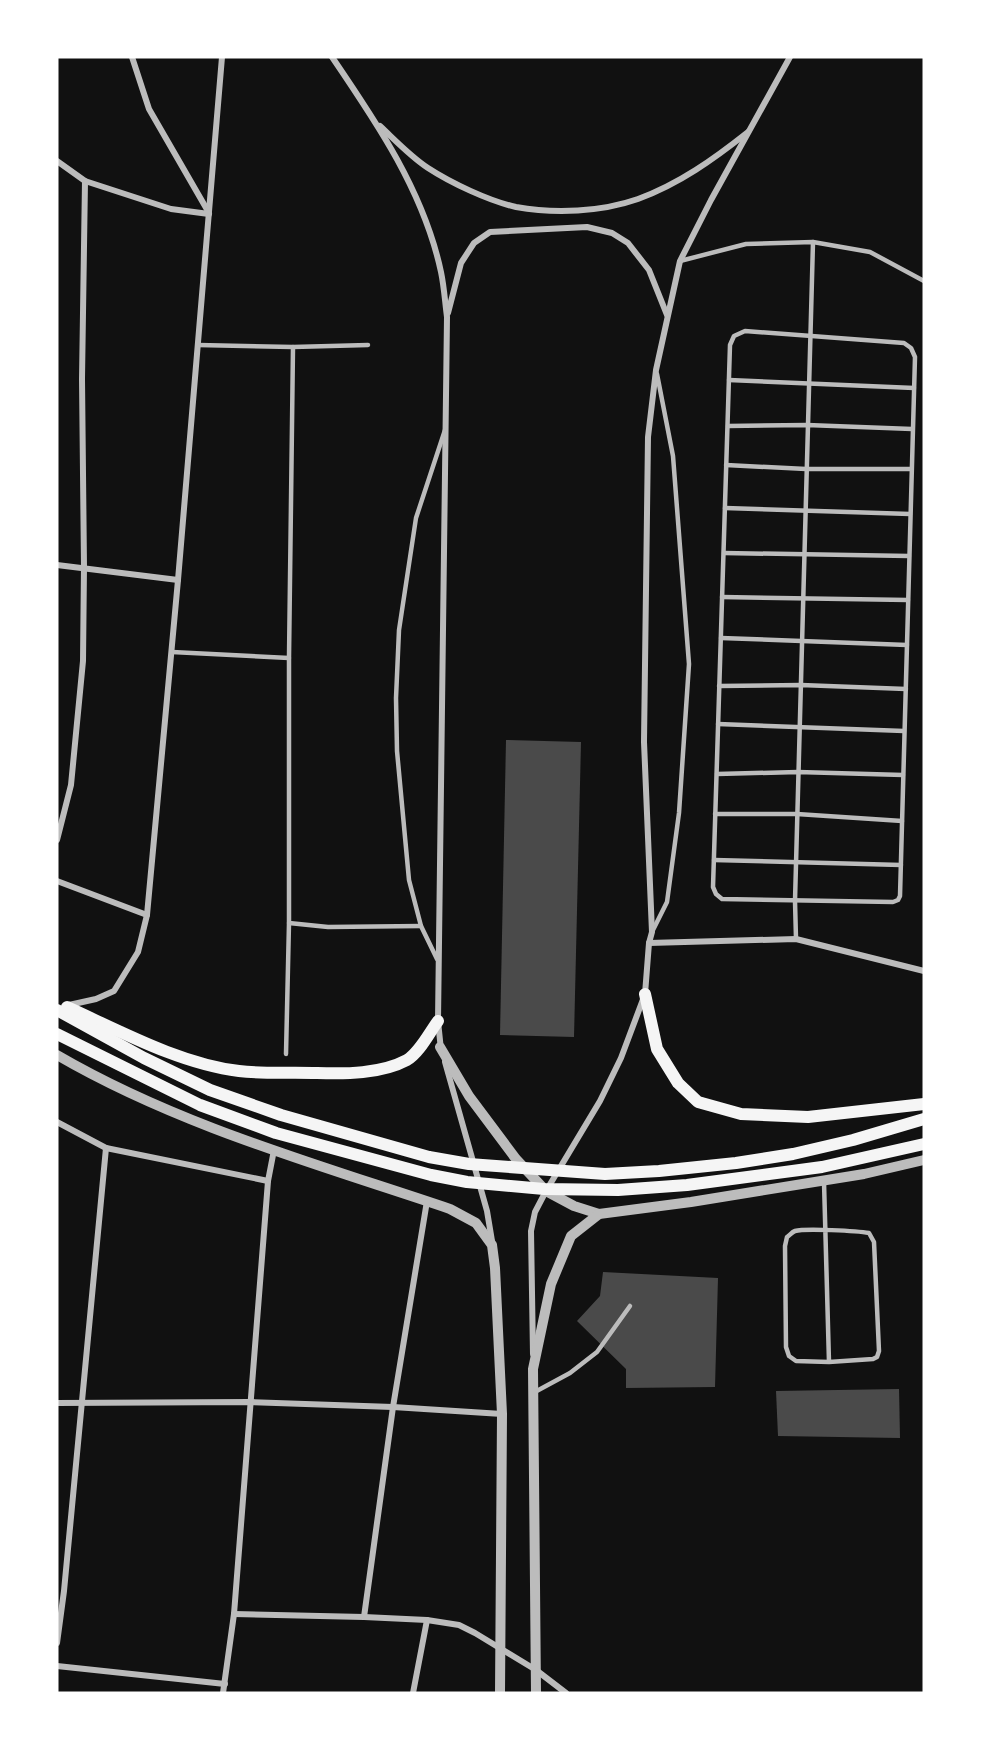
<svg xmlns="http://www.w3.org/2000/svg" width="981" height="1750" viewBox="0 0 981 1750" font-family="'Nunito Sans',sans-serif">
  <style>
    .building { fill: #4a4a4a }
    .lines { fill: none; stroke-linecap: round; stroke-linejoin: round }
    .service { stroke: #bcbcbc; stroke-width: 4.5 }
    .minor { stroke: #bcbcbc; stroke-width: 6 }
    .tertiary { stroke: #bcbcbc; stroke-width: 10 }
    .secondary { stroke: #f5f5f5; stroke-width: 12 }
  </style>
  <rect width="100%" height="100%" fill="#111"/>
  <!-- building -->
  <g class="building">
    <path d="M 506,740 L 581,742 L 574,1037 L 500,1035 Z"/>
    <path d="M 603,1272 L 718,1278 L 715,1387 L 626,1388 L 626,1369 L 577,1321 L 600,1296 Z"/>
    <path d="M 899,1389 L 900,1438 L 778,1436 L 776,1391 Z"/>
  </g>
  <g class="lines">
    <!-- service -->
    <g class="service">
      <path d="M 680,261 L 746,244 L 813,242 L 870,252 L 924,281"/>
      <path d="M 745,331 L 904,343 L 911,348 L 915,357 L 900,896 L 898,900 L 893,902 L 722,899 L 716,894 L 713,887 L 730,345 L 734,336 Z"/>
      <path d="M 198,345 L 293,347 L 368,345"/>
      <path d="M 293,347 L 289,658 L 289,923 L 328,927 L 421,926"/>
      <path d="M 729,380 L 914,388"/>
      <path d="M 728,426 L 807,425 L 912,429"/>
      <path d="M 726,465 L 806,469 L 911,469"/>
      <path d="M 725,508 L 910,514"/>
      <path d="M 724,553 L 909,556"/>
      <path d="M 722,597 L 908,600"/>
      <path d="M 721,638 L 907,645"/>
      <path d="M 172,652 L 289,658"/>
      <path d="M 719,686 L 801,685 L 906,689"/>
      <path d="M 718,724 L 904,731"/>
      <path d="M 717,774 L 798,772 L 903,775"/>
      <path d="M 715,814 L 797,814 L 902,821"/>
      <path d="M 714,860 L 901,865"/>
      <path d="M 653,930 L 667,902 L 679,813 L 689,664 L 673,456 L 657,374"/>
      <path d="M 796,939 L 795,901 L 813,242"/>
      <path d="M 437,959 L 421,926 L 409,880 L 397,751 L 396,698 L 399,630 L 416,518 L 445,430"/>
      <path d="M 286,1054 L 289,923"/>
      <path d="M 824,1182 L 829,1362 L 796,1361 L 789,1356 L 786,1347 L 785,1246 L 787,1237 C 790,1235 792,1232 795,1231 C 805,1228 858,1231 869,1233 L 874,1242 L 879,1351 L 877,1357 L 873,1359 L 829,1362"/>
      <path d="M 533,1393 L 570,1373 L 597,1352 L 630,1306"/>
    </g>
    <!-- minor -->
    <g class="minor">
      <path d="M 132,57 L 149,109 L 209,213"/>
      <path d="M 332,57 C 377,123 424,192 441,272 C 444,286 445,302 447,317 L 438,1021 L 441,1050"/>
      <path d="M 380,126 C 395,140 411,157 428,168 C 451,183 489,201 516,207 C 555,214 601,212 638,199 C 679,184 714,159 748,132"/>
      <path d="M 57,161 L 85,181 L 171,209 L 209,214"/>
      <path d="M 448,313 L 461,263 L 474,243 L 490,232 L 587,227 L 612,233 L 628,243 L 649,270 L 667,315"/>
      <path d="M 57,565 L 178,580"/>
      <path d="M 57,840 L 71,785 L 83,661 L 84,567 L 82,379 L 85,181"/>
      <path d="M 57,881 L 147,915"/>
      <path d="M 649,943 L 796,939 L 924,971"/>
      <path d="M 69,1005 L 96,999 L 114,991 L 138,952 L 147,915 L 178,580 L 222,57"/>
      <path d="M 445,1062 L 487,1211 L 492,1241"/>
      <path d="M 57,1122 L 106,1148 L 268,1181"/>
      <path d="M 533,1354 L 531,1231 L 535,1212 L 546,1191 L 600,1101 L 621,1058 L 645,994 L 649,943 L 652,932 L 644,742 L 648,437 L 656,370 L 680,261 L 711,200 L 790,57"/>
      <path d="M 57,1403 L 250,1402 L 393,1407 L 502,1414"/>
      <path d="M 234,1614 L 364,1617 L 427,1620 L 459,1625 L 475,1633 L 536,1670 L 566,1693"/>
      <path d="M 364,1617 L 393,1407 L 427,1201"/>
      <path d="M 57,1643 L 64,1591 L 106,1148"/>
      <path d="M 57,1666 L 225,1684"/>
      <path d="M 223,1693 L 234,1614 L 268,1181 L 274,1150"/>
      <path d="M 413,1693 L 427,1620"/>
    </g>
    <!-- tertiary -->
    <g class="tertiary">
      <path d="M 440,1047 L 469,1096 L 516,1159 L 546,1191 L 574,1206 L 599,1214"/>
      <path d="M 57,1055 C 179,1126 317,1164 450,1209 L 476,1223 L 492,1245 L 495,1268 L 502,1414 L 500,1693"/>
      <path d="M 536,1693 L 533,1369 L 551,1284 L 571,1236 L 599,1214 L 691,1202 L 864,1174 L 924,1160"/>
    </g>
    <!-- secondary -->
    <g class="secondary">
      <path d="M 645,994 L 657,1049 L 678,1083 L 698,1102 L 741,1114 L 808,1117 L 924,1104"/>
      <path d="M 67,1007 C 120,1031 180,1064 239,1071 C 264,1074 291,1072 317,1073 C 345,1074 381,1074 407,1060 C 420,1052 429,1033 438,1021"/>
      <path d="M 57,1010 L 144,1058 L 210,1090 L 281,1115 L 429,1157 L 469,1164 L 605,1174 L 659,1171 L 736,1163 L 793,1154 L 853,1140 L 924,1119"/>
      <path d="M 57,1034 L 200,1105 L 276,1133 L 431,1175 L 467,1182 L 544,1189 L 618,1190 L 687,1185 L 822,1167 L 924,1144"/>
    </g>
  </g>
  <!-- border -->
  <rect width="981" height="1750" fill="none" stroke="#ffffff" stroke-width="117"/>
</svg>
